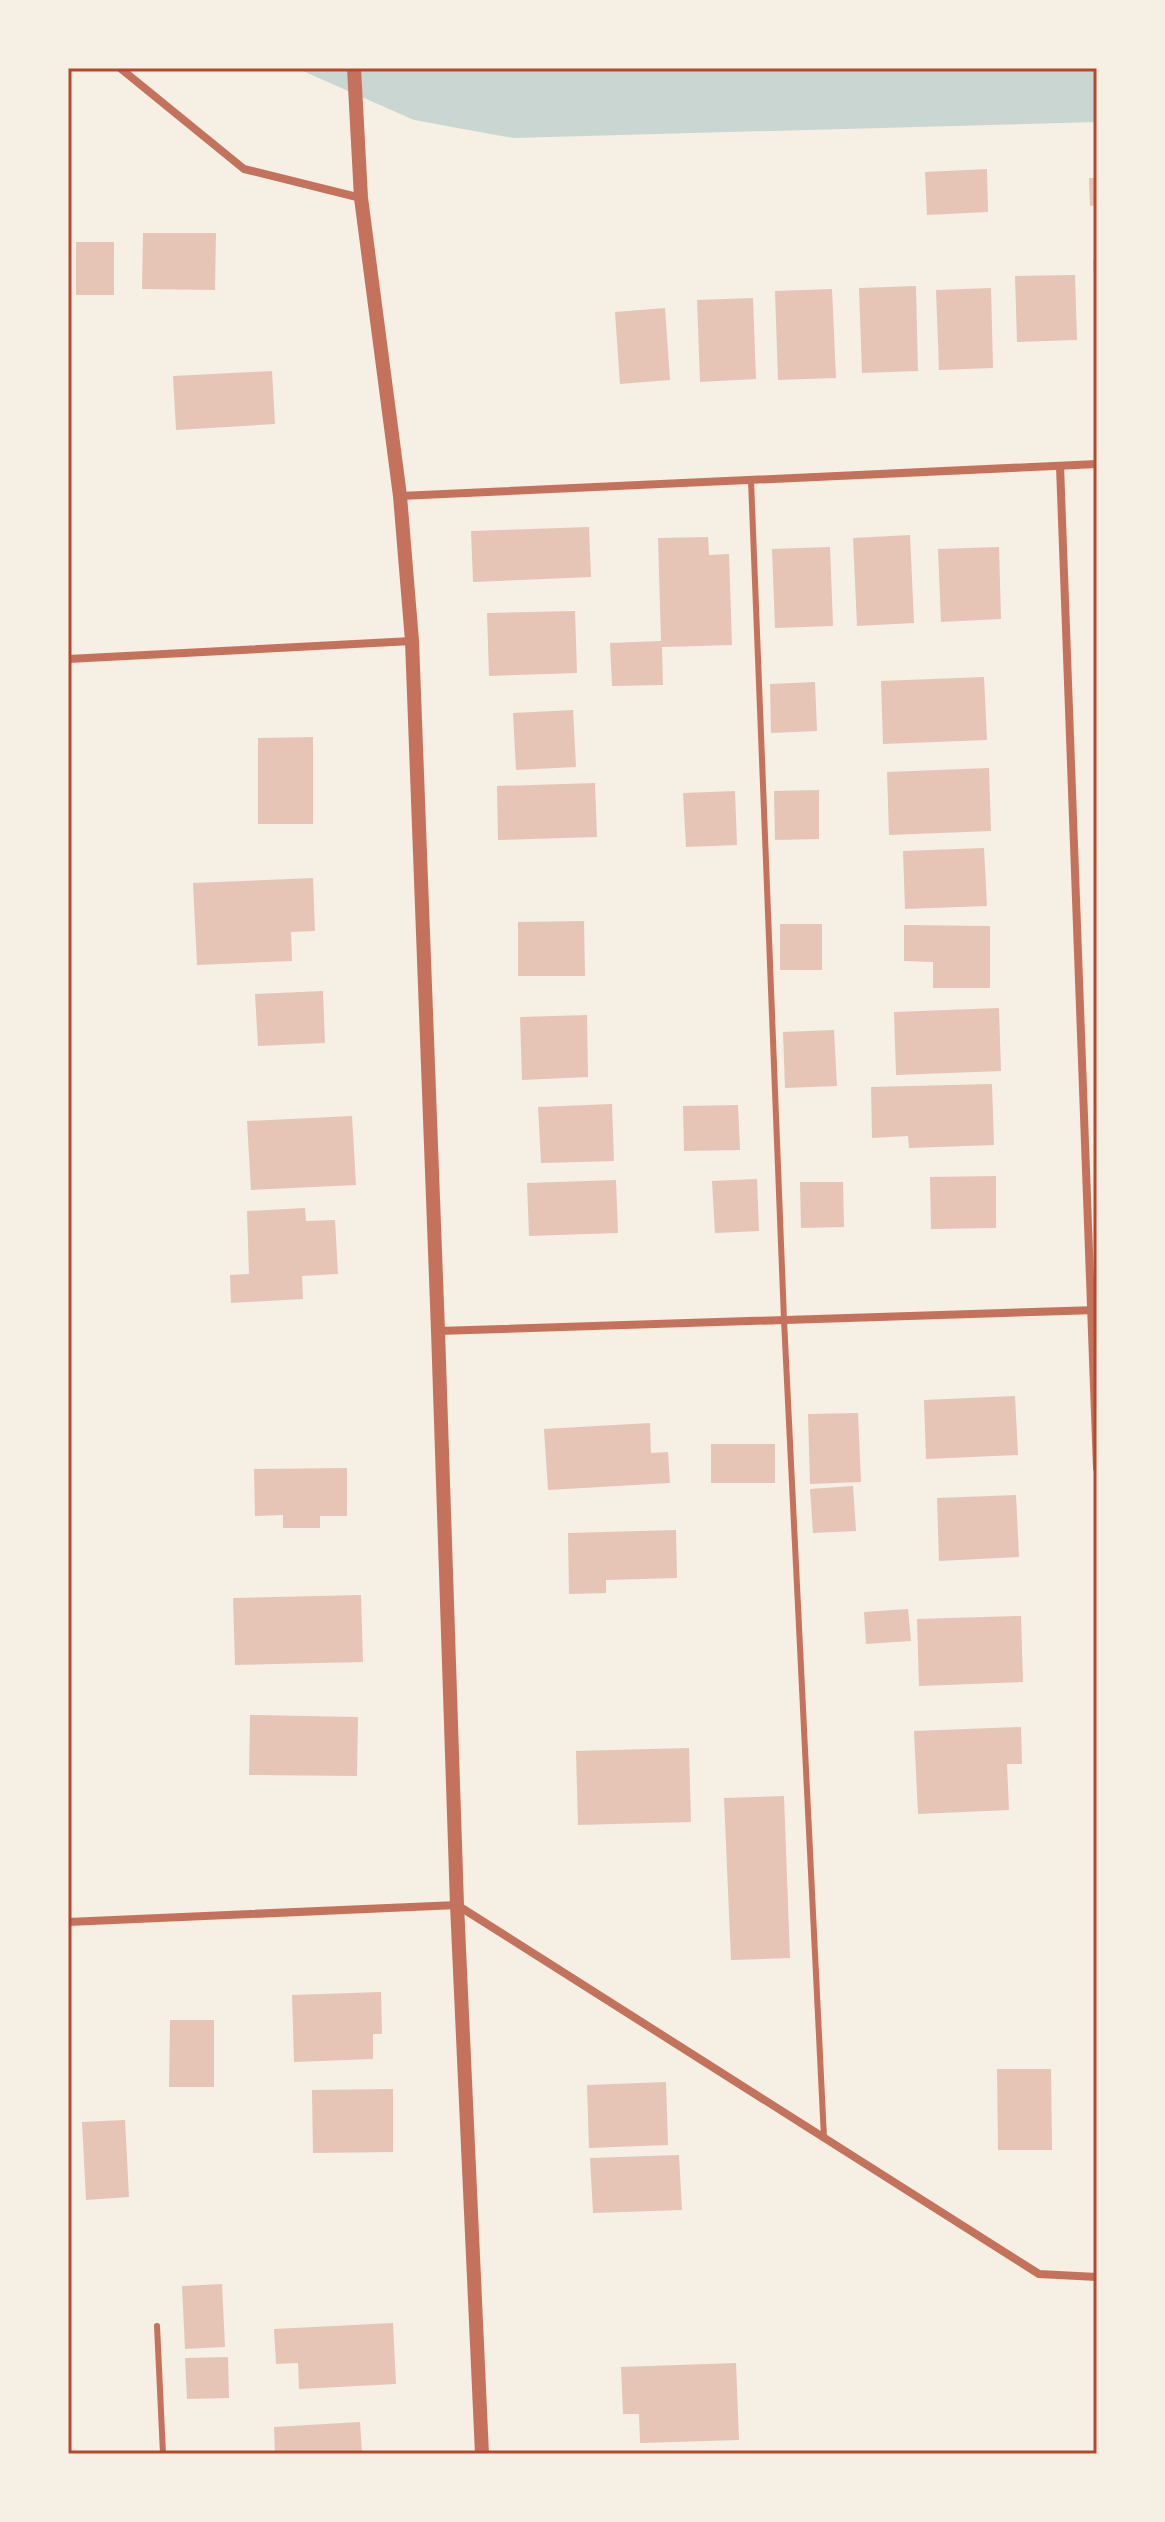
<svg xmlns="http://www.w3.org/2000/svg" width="1165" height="2522" viewBox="0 0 1165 2522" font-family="'Archivo Narrow',sans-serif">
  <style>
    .water { fill: #c9d6d2 }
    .building { fill: #e6c5b7 }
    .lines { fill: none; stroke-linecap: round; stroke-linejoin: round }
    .service { stroke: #c5725c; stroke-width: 6 }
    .minor { stroke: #c5725c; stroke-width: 8 }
    .tertiary { stroke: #c5725c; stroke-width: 14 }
    .neatline { fill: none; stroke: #b5482f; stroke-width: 3 }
  </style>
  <rect width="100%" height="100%" fill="#f6efe4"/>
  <!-- water -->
  <path class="water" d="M 296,68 L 1097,68 L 1097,122 L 513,138 L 414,120 Z"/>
  <!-- building -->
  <g class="building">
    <path d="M 987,169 L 988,212 L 927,215 L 925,172 Z"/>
    <path d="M 1089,178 L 1097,178 L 1097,205 L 1090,206 Z"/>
    <path d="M 143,233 L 216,233 L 215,290 L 142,289 Z"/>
    <rect x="76" y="242" width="38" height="53"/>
    <path d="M 1093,260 L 1097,260 L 1097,292 L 1095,292 Z"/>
    <path d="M 1075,275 L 1077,340 L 1017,342 L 1015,276 Z"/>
    <path d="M 916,286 L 918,371 L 862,373 L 859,288 Z"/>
    <path d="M 991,288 L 993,368 L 939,370 L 936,290 Z"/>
    <path d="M 832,289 L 836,378 L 778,380 L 775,291 Z"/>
    <path d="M 753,298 L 756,379 L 700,382 L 697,300 Z"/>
    <path d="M 665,308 L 670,380 L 620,384 L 615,312 Z"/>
    <path d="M 272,371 L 275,424 L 176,430 L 173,376 Z"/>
    <path d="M 589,527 L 591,577 L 473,582 L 471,531 Z"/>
    <path d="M 910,535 L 914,623 L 857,626 L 853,538 Z"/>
    <path d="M 708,537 L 709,555 L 729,554 L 732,645 L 662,647 L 663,685 L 612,686 L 610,643 L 661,641 L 658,538 Z"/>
    <path d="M 830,547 L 833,626 L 775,628 L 772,549 Z"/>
    <path d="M 999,547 L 1001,619 L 941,622 L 938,549 Z"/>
    <path d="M 575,611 L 577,673 L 489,676 L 487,613 Z"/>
    <path d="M 984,677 L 987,740 L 883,744 L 881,681 Z"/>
    <path d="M 815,682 L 817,731 L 771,733 L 770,684 Z"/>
    <path d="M 573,710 L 576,767 L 516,770 L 513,713 Z"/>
    <path d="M 313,737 L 313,824 L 258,824 L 258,738 Z"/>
    <path d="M 989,768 L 991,831 L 889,835 L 887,772 Z"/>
    <path d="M 595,783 L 597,837 L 498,840 L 497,786 Z"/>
    <path d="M 819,790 L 819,839 L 775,840 L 774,791 Z"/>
    <path d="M 735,791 L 737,845 L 686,847 L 683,793 Z"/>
    <path d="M 984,848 L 987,906 L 905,909 L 903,851 Z"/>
    <path d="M 313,878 L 315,931 L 291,932 L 292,961 L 197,965 L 193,883 Z"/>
    <path d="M 584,921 L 585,976 L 518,976 L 518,922 Z"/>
    <rect x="780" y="924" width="42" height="46"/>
    <path d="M 904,925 L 990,926 L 990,988 L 933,988 L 933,962 L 904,961 Z"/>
    <path d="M 323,991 L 325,1043 L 258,1046 L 255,994 Z"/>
    <path d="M 999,1008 L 1001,1071 L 896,1075 L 894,1012 Z"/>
    <path d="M 587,1015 L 588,1077 L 522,1080 L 520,1017 Z"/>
    <path d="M 834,1030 L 837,1086 L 785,1088 L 783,1032 Z"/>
    <path d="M 992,1084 L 994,1145 L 909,1148 L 908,1136 L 872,1138 L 871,1087 Z"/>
    <path d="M 612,1104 L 614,1161 L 541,1163 L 538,1107 Z"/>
    <path d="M 738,1105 L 740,1150 L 684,1151 L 683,1106 Z"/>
    <path d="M 352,1116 L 356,1185 L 251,1190 L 247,1121 Z"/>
    <path d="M 996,1176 L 996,1228 L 931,1229 L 930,1177 Z"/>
    <path d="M 757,1179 L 759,1231 L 715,1233 L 712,1181 Z"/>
    <path d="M 616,1180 L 618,1233 L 529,1236 L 527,1183 Z"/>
    <path d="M 800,1182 L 843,1182 L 844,1227 L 801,1228 Z"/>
    <path d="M 305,1208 L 306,1221 L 335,1220 L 338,1274 L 302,1276 L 303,1299 L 231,1303 L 230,1275 L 249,1274 L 247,1211 Z"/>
    <path d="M 1015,1396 L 1018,1455 L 926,1459 L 924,1400 Z"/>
    <path d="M 858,1413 L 861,1482 L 810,1484 L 808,1414 Z"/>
    <path d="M 650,1423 L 651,1453 L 668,1452 L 670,1483 L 548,1490 L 544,1429 Z"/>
    <rect x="711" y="1444" width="64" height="39"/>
    <path d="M 347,1468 L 347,1516 L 320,1516 L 320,1528 L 283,1528 L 283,1515 L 255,1516 L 254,1469 Z"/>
    <path d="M 853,1486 L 856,1531 L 813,1533 L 810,1489 Z"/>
    <path d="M 1016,1495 L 1019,1557 L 939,1561 L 937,1498 Z"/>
    <path d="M 676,1530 L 677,1578 L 606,1580 L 606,1593 L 569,1594 L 568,1533 Z"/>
    <path d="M 361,1595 L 363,1662 L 235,1665 L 233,1598 Z"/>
    <path d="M 908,1609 L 911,1641 L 866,1644 L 864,1612 Z"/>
    <path d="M 1021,1616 L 1023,1682 L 919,1686 L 917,1619 Z"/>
    <path d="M 250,1715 L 358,1717 L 357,1776 L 249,1775 Z"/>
    <path d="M 1021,1727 L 1022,1764 L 1007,1764 L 1009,1810 L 918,1814 L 914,1731 Z"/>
    <path d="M 689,1748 L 691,1822 L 578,1825 L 576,1751 Z"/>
    <path d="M 784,1796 L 790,1958 L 731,1960 L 724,1798 Z"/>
    <path d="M 381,1992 L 382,2034 L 373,2034 L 373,2059 L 294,2062 L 292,1995 Z"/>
    <path d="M 170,2020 L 214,2020 L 214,2087 L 169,2087 Z"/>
    <path d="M 997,2069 L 1051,2069 L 1052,2150 L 998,2150 Z"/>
    <path d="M 666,2082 L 668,2145 L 589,2148 L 587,2085 Z"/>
    <path d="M 393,2089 L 393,2152 L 313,2153 L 312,2090 Z"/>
    <path d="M 125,2120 L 129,2197 L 86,2200 L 82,2122 Z"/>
    <path d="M 679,2155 L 682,2210 L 593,2213 L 590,2158 Z"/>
    <path d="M 222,2284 L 225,2347 L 185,2349 L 182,2286 Z"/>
    <path d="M 393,2323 L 396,2384 L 299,2389 L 298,2363 L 276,2364 L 274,2329 Z"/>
    <path d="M 228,2357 L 229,2398 L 187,2399 L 185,2358 Z"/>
    <path d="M 736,2363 L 739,2440 L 640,2443 L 639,2414 L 623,2414 L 621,2367 Z"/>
    <path d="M 360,2422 L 362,2454 L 275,2454 L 274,2427 Z"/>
  </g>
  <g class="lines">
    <!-- service -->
    <g class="service">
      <path d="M 751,480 L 784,1320 L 824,2138"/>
      <path d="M 157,2326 L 163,2454"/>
    </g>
    <!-- minor -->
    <g class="minor">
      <path d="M 120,68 L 244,169 L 361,198"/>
      <path d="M 1060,466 L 1097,1468"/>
      <path d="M 400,496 L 1097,464"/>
      <path d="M 68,659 L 412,641"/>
      <path d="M 438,1331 L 1097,1310"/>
      <path d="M 68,1922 L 457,1905 L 1039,2274 L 1097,2277"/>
    </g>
    <!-- tertiary -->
    <path class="tertiary" d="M 354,68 L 361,198 L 400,496 L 412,641 L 438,1331 L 457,1905 L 482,2454"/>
  </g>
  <!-- border -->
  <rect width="1165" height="2522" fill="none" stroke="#f6efe4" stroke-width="140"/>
  <rect x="70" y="70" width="1025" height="2382" class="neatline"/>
</svg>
